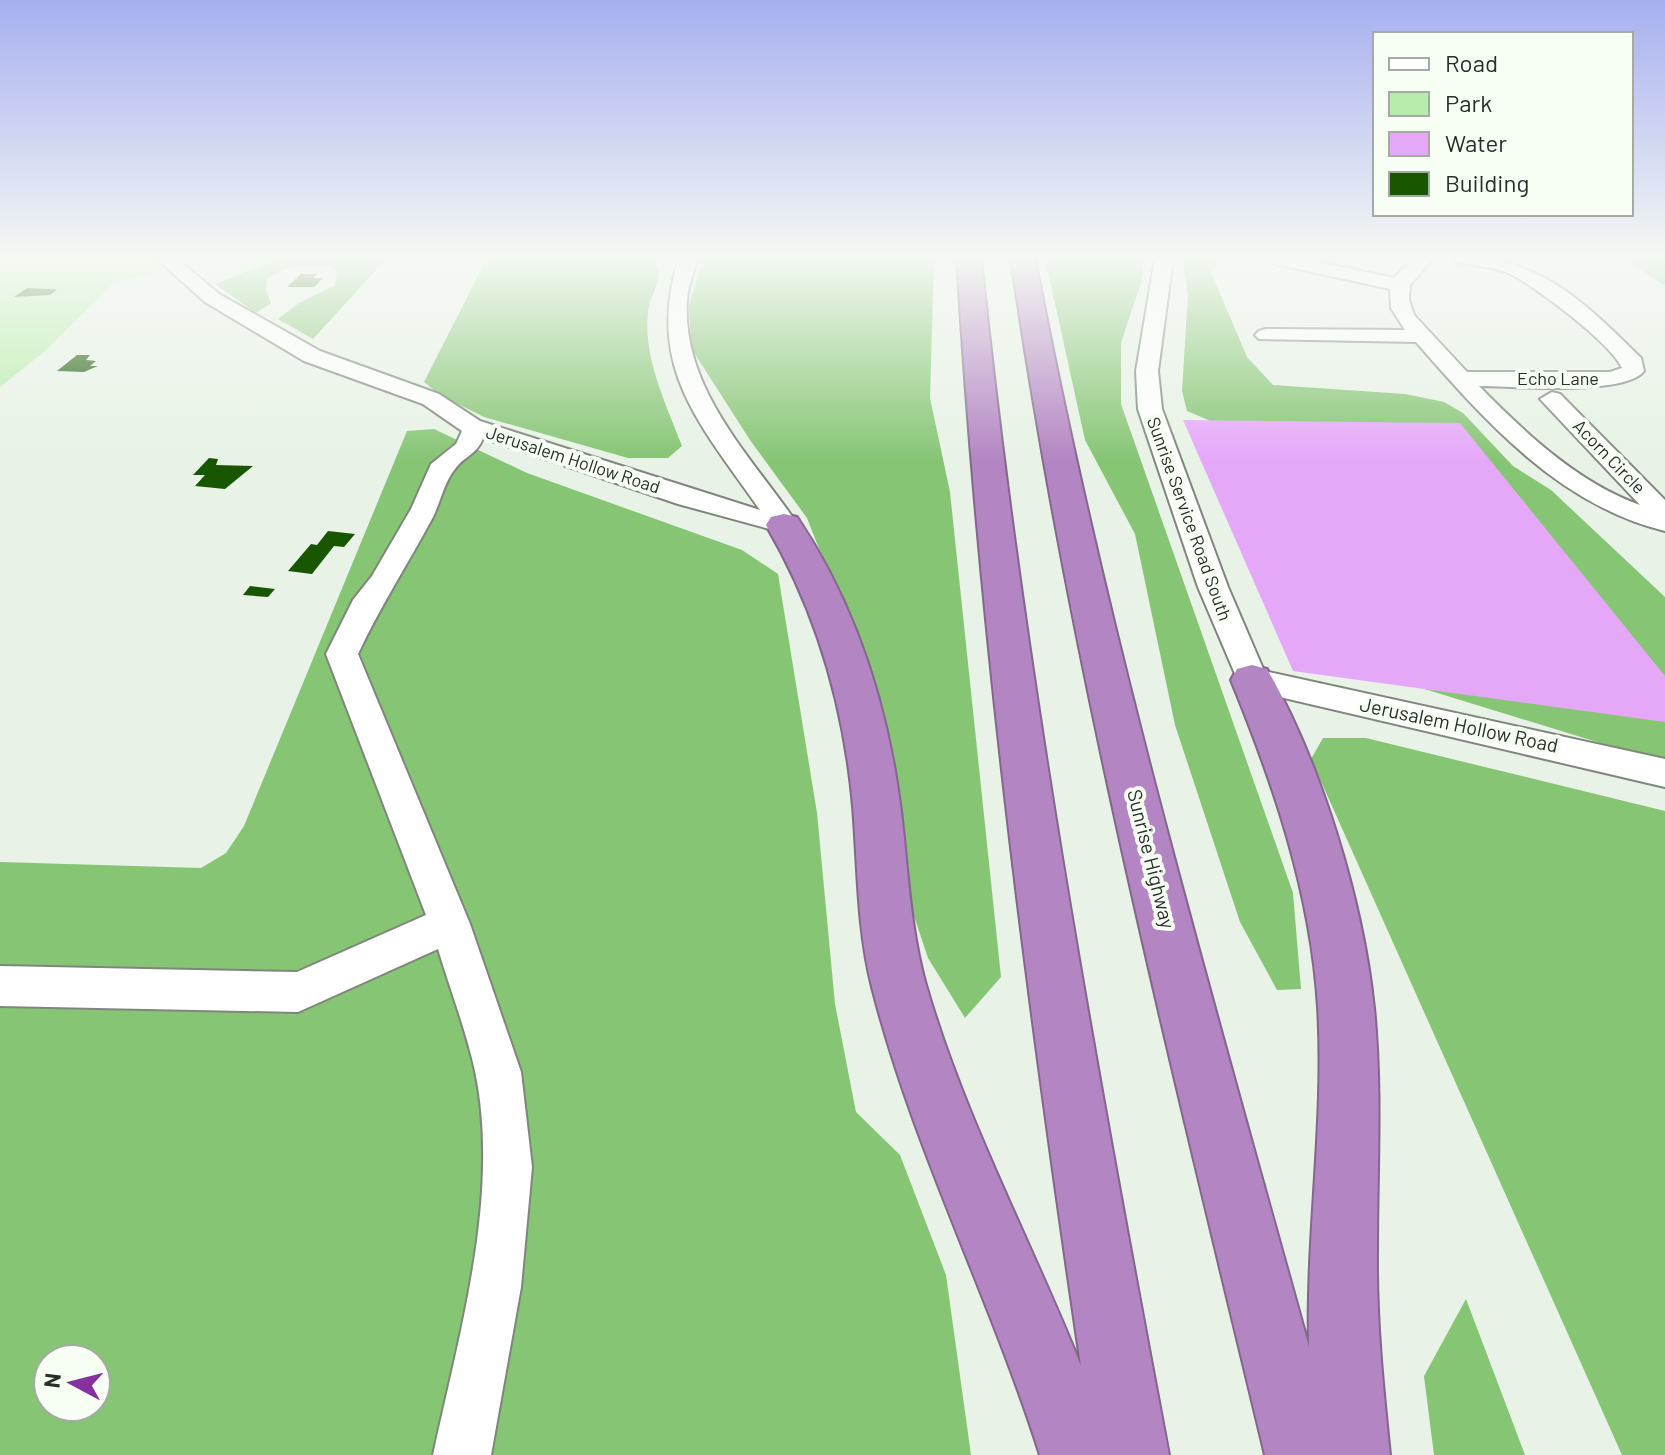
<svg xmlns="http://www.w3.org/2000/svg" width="1665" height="1455" viewBox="0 0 1665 1455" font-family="Barlow,sans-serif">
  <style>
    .green { fill: #b8ecaa }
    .forest { fill: #86c574; fill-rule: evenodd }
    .water { fill: #e5a8f9 }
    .building { fill: #195600 }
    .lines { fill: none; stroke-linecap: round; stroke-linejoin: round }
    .minor-casing { stroke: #7f877c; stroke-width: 4 }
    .highway-casing { stroke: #83678c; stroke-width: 4 }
    .minor { fill: #fff; fill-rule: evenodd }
    .highway { fill: #b385c2; fill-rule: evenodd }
    .labels { text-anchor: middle; stroke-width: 8; stroke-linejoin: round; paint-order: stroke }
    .far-street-label { font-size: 18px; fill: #2a2e29; stroke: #f7fff5 }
    .street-label { font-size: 20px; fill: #2a2e29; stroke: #f7fff5 }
  </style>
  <rect width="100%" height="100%" fill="#e8f2e6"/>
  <!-- green -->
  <path class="green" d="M 0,258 L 165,258 L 174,266 L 113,284 L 45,351 L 0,387 Z"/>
  <!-- forest -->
  <g class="forest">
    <path d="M 272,258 L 387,258 L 313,339 L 278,319 L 299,303 L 335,285 L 337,272 L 330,266 L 292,266 L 267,278 L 266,291 L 271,303 L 256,313 L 215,284 L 271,261 Z"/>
    <path d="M 487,258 L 654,258 C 667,276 650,293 648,312 C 643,358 666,404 682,446 L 668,458 L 628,458 L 484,417 L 440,395 L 424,382 Z"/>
    <path d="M 707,258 L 934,258 L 930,398 L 950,492 L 1001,977 L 965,1018 L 928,958 L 907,895 L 899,785 L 832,582 L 807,518 L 750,440 L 691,348 L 689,305 L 703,260 Z"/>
    <path d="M 1045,258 L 1144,258 L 1142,279 L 1121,343 L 1121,404 L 1293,893 L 1301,989 L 1277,990 L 1240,922 L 1175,725 L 1135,534 L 1085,440 Z"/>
    <path d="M 1182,258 L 1220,258 L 1211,272 L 1247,357 L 1273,385 L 1405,394 L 1444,402 L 1463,413 L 1513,466 L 1551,490 L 1665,597 L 1665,763 L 1321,657 L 1232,430 L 1187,411 L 1182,391 L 1188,294 Z"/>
    <path d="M 1623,258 L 1665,258 L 1665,286 Z"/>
    <path d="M 434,429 L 527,473 L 742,550 L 778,574 L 817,813 L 835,1004 L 856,1112 L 900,1155 L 946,1275 L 971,1455 L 0,1455 L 0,862 L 201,868 L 226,853 L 244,826 L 407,431 ZM 48,1359 L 96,1359 L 96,1407 L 48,1407 Z"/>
    <path d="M 1323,738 L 1366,738 L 1665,811 L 1665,1455 L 1622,1455 L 1311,759 Z"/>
    <path d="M 1466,1299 L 1525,1455 L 1434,1455 L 1424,1376 Z"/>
  </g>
  <!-- water -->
  <path class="water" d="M 1183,420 L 1460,423 L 1665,676 L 1665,722 L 1293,671 Z"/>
  <!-- building -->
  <g class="building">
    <path d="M 301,274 L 317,274 L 313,278 L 323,278 L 314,287 L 287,287 Z"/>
    <path d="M 27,288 L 54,289 L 57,290 L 50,295 L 14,297 Z"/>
    <path d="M 77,355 L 90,355 L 86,360 L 96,361 L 90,366 L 98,366 L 84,372 L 57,371 Z"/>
    <path d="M 209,458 L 218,459 L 216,465 L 253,466 L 225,489 L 195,486 L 205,475 L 193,475 Z"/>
    <path d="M 328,531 L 355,534 L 344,547 L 334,546 L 312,574 L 288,571 L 311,544 L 317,545 Z"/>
    <path d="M 250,586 L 275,589 L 268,597 L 243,595 Z"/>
  </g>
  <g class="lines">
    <defs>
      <g id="minor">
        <path d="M 156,258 L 176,258 L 219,294 L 320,351 L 439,394 L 480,421 L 760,510 C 701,425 644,367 679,258 L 697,258 C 695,271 688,285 687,299 C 681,389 751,456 798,525 L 794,531 L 784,533 L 678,504 L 483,438 C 477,455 464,456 455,469 C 444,482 440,504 432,519 C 407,565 380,607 358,654 L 470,924 L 521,1072 L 532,1167 L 521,1287 L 491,1455 L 433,1455 C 459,1335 501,1194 475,1071 C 466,1030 450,989 438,949 L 298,1012 L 0,1006 L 0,966 L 297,972 L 426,915 L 326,654 L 353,600 L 372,576 L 411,509 L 431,464 L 456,444 L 462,431 L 423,404 L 304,361 L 205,302 Z"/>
        <path d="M 1155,258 L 1173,258 L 1158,371 L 1162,409 L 1228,587 L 1264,671 L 1665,759 L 1665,787 L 1241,688 L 1198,587 L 1138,409 L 1136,371 Z"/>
        <path d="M 1266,258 L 1299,258 L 1394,278 L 1410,261 L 1408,258 L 1429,258 L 1431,261 L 1410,285 L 1409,300 L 1414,315 L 1467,372 L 1610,372 L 1622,368 C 1612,344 1532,283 1506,272 C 1490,266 1473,266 1456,262 L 1454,258 C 1536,252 1586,304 1641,358 L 1644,371 C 1625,396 1513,386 1479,386 C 1525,433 1578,483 1640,505 L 1540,399 L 1552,392 L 1560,394 L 1665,500 L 1665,531 C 1559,505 1485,421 1416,342 L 1259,339 L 1255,335 L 1259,331 L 1266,329 L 1405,330 L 1391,308 L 1390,289 L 1275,264 Z"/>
      </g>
      <g id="highway">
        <path d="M 957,258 L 981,258 C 1022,661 1094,1058 1169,1455 L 1040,1455 C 990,1297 913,1148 872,987 C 857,928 858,867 853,806 C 844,706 817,612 766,525 L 771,517 L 784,514 L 797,517 C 856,605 888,707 901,811 C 908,869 910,928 926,985 C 964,1117 1030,1239 1081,1366 C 1027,998 979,630 957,258 Z"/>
        <path d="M 1011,258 L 1035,258 C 1104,626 1209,987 1309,1347 C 1306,1233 1325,1120 1318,1007 C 1311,893 1274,785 1231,680 L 1237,669 L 1252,665 L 1267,669 C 1321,763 1363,901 1374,1008 C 1382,1088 1377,1169 1377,1250 C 1376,1319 1383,1387 1390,1455 L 1265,1455 C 1170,1059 1069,661 1011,258 Z"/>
      </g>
    </defs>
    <!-- minor casing -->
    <use href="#minor" class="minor-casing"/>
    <!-- highway casing -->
    <use href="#highway" class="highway-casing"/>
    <!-- minor -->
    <use href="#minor" class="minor"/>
    <!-- highway -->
    <use href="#highway" class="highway"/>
  </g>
  <!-- sky -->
  <linearGradient id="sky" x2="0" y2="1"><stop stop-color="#a7afef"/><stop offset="0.56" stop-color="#f5f9f4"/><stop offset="1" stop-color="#f5f9f4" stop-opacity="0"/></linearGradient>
  <rect width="1665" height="461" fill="url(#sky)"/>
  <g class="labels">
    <!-- far-street labels -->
    <g class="far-street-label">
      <text x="1558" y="385">Echo Lane</text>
      <text transform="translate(1609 457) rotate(46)" y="6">Acorn Circle</text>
      <text transform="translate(573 460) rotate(18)" y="6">Jerusalem Hollow Road</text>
      <text transform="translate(1189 519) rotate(70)" y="6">Sunrise Service Road South</text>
    </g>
    <!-- street labels -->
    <g class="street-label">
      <text transform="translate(1459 725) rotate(12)" y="7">Jerusalem Hollow Road</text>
      <text transform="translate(1151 859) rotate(76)" y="7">Sunrise Highway</text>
    </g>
  </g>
  <!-- legend -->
  <rect x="1373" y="32" width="260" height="184" fill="#f7fff5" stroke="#a5aba3" stroke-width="2"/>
  <rect x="1389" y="58" width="40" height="12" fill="#ffffff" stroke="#a5aba3" stroke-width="2"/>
  <text x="1445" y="72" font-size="24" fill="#2a2e29">Road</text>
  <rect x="1389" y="92" width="40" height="24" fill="#b8ecaa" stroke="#a5aba3" stroke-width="2"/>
  <text x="1445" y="112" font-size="24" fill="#2a2e29">Park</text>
  <rect x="1389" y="132" width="40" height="24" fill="#e5a8f9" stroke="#a5aba3" stroke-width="2"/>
  <text x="1445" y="152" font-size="24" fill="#2a2e29">Water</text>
  <rect x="1389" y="172" width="40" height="24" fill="#195600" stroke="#a5aba3" stroke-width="2"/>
  <text x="1445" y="192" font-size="24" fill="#2a2e29">Building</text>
  <!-- north arrow -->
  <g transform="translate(72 1383) rotate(277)"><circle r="38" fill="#f7fff5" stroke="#a5aba3" stroke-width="2"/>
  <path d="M0-6L14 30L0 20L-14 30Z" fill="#85319f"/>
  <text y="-12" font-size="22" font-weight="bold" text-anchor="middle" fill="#2a2e29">N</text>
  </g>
</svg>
